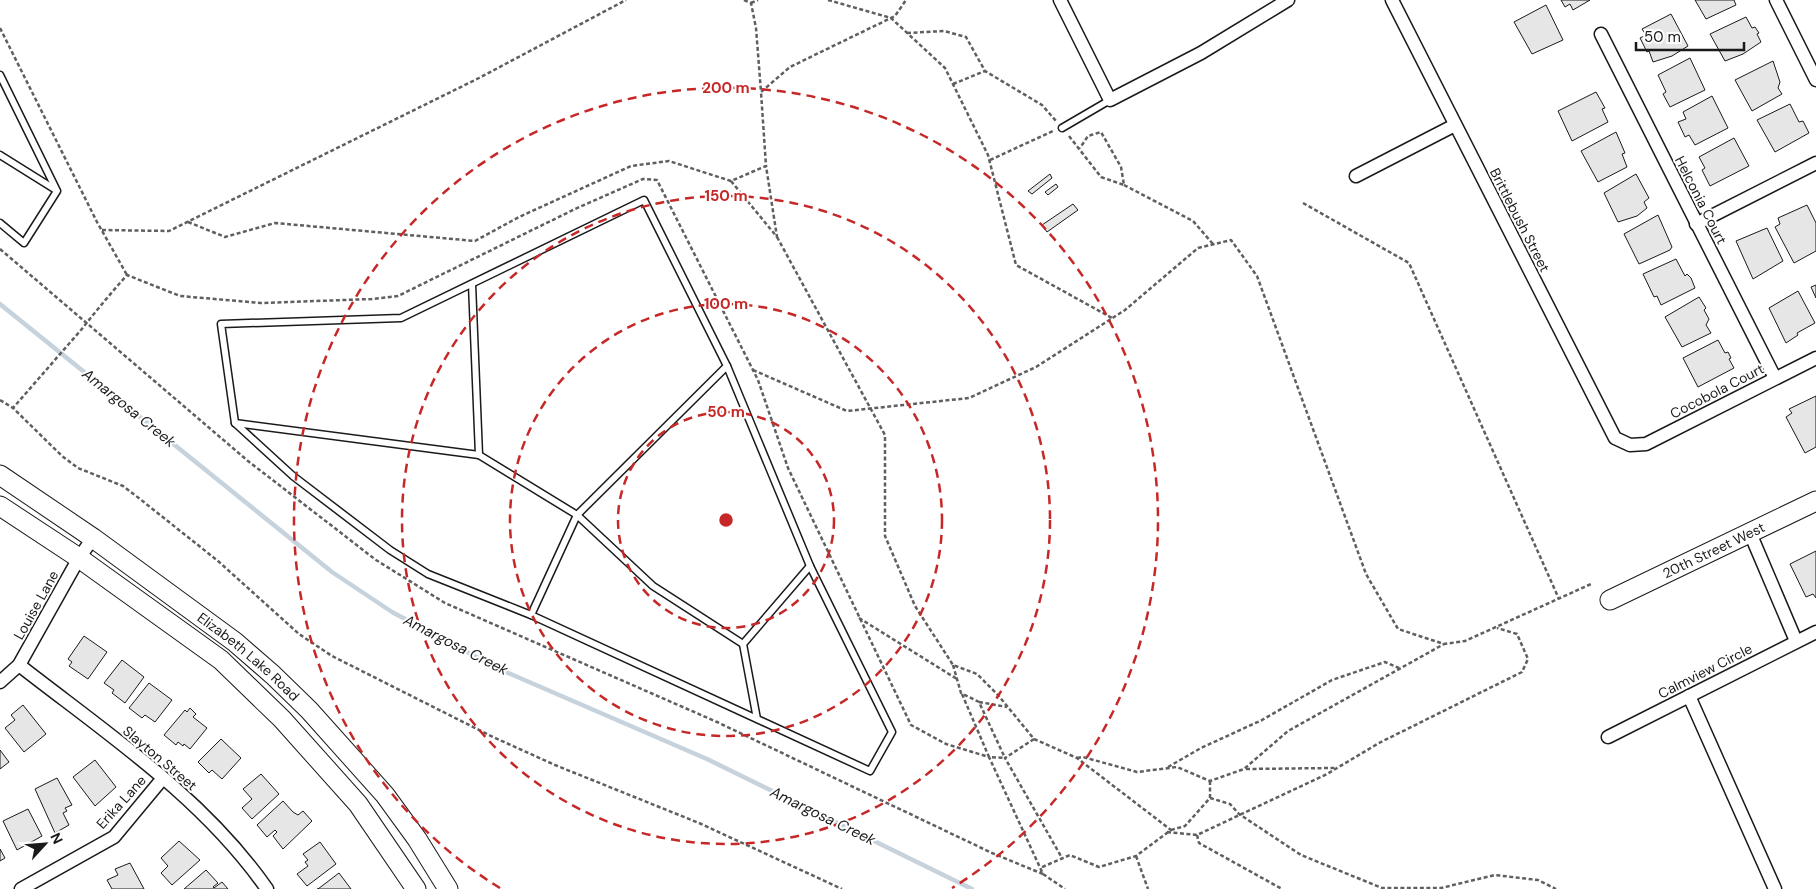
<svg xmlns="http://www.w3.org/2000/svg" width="1816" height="889" viewBox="0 0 1816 889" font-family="'DM Sans',sans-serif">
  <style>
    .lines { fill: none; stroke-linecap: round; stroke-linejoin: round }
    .stream { stroke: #c6d2dc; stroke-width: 4.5 }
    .building { fill: #e6e6e6; stroke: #1a1a1a }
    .lane-casing { stroke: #1a1a1a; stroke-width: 9 }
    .street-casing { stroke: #1a1a1a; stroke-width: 15 }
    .secondary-casing { stroke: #1a1a1a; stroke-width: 21 }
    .path { stroke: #5f5f5f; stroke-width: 2.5; stroke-dasharray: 4 2.5; stroke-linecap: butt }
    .lane { stroke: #fff; stroke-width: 6 }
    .street { stroke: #fff; stroke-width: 12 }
    .secondary { stroke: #fff; stroke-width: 19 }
    .ring { fill: none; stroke: #c62828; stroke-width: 2.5; stroke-dasharray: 9 6 }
    .labels { text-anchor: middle; stroke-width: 4; stroke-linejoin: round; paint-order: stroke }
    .street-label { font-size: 14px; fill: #1a1a1a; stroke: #fff }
    .water-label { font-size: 15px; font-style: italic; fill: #1a1a1a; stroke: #fff }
    .centre { fill: #c62828; stroke: #fff; stroke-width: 2.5 }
    .ring-label { font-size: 15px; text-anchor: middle; font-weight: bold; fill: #c62828; stroke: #fff; stroke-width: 4; stroke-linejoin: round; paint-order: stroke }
  </style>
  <rect width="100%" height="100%" fill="#fff"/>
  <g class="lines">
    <!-- stream -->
    <path class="stream" d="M 0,304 L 332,572 L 392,612 L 499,669 L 707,759 L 972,889"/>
  </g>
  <!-- building -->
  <g class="building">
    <path d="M 1561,0 L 1590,0 L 1573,10 L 1570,4 L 1565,7 Z"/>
    <path d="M 1695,0 L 1734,0 L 1736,5 L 1706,19 Z"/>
    <path d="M 1546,5 L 1563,40 L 1532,54 L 1514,22 Z"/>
    <path d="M 1671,14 L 1688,46 L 1672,56 L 1653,62 L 1649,51 L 1647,52 L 1640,38 L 1646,35 L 1642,29 Z"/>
    <path d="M 1746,17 L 1752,28 L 1755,27 L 1759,33 L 1757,34 L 1761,42 L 1743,54 L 1725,61 L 1710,34 Z"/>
    <path d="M 1690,58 L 1705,90 L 1670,107 L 1663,94 L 1666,92 L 1658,75 Z"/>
    <path d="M 1773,61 L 1780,82 L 1778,88 L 1782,94 L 1752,111 L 1735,80 Z"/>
    <path d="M 1596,92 L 1605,108 L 1602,109 L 1608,122 L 1572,141 L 1558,111 Z"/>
    <path d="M 1712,96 L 1728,128 L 1695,145 L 1689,135 L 1685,137 L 1678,122 L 1686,119 L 1683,112 Z"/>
    <path d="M 1790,104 L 1799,122 L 1803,121 L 1809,133 L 1775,152 L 1757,120 Z"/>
    <path d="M 1616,132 L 1625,153 L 1622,154 L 1627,167 L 1598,182 L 1581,151 Z"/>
    <path d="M 1734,138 L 1749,166 L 1710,186 L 1702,170 L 1705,168 L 1699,157 Z"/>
    <path d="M 1050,174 L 1052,178 L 1032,194 L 1028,191 Z"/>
    <path d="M 1636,174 L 1649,198 L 1644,202 L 1647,208 L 1637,216 L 1618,222 L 1604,193 Z"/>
    <path d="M 1056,184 L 1058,187 L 1048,195 L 1045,192 Z"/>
    <path d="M 1073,204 L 1078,210 L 1047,232 L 1042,225 Z"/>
    <path d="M 1807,205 L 1816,223 L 1816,251 L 1794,263 L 1775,227 L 1780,224 L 1778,218 Z"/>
    <path d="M 1658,215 L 1672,247 L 1670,250 L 1639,264 L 1624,234 Z"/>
    <path d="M 1767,228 L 1783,261 L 1753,279 L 1736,241 Z"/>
    <path d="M 1676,259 L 1685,276 L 1687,274 L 1691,278 L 1695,288 L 1661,305 L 1657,296 L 1654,297 L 1643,274 Z"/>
    <path d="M 1816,285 L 1816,298 L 1811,287 Z"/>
    <path d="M 1798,291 L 1815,323 L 1797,333 L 1798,335 L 1786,343 L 1769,308 Z"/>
    <path d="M 1699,297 L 1706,308 L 1704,310 L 1709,319 L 1706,325 L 1711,333 L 1682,347 L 1665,317 Z"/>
    <path d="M 1718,340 L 1725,353 L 1728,352 L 1731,358 L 1729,359 L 1734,368 L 1698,387 L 1683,358 Z"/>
    <path d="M 1816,396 L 1816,447 L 1805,453 L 1786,417 L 1792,413 L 1789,409 Z"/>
    <path d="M 1816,551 L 1816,598 L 1813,594 L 1806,597 L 1790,564 Z"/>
    <path d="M 84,636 L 107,652 L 88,679 L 69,666 L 72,662 L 68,659 Z"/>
    <path d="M 122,660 L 144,677 L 125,703 L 112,693 L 114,690 L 104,683 Z"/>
    <path d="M 149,683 L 172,700 L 155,722 L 145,715 L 142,718 L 129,708 Z"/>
    <path d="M 23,705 L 46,734 L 24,752 L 5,728 L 15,720 L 11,715 Z"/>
    <path d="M 190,708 L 196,714 L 193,717 L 207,728 L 190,749 L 184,744 L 183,746 L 178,742 L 176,745 L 164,735 L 185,710 L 187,712 Z"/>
    <path d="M 221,739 L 241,758 L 222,779 L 212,770 L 209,773 L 198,762 Z"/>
    <path d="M 0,750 L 9,762 L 0,769 Z"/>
    <path d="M 95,760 L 116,787 L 95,806 L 73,777 Z"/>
    <path d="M 261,774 L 279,794 L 252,819 L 242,808 L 252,799 L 243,789 Z"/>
    <path d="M 57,778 L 72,805 L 65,808 L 67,811 L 63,813 L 69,825 L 55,833 L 35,789 Z"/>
    <path d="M 283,801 L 293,812 L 298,815 L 303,811 L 312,821 L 283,849 L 273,836 L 277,832 L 275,830 L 267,837 L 257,825 Z"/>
    <path d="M 28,809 L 42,836 L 17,850 L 3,821 Z"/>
    <path d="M 179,841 L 200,860 L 172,885 L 161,873 L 168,866 L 161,858 Z"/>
    <path d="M 320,842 L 336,864 L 307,886 L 297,874 L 308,866 L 305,862 L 308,860 L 303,854 Z"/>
    <path d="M 0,849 L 5,858 L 0,861 Z"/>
    <path d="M 130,863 L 144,889 L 112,889 L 107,880 L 118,875 L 115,869 Z"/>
    <path d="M 206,870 L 218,883 L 213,887 L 214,888 L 222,882 L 228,889 L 184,889 Z"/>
    <path d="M 339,873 L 351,889 L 317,889 L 318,889 Z"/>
  </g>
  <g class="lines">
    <defs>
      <g id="lane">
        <path d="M 0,75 L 57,191 L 24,243 L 0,223"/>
        <path d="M 1062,128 L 1110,100"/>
        <path d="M 0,155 L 56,190"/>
        <path d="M 472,284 L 479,455"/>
        <path d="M 727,366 L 577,515 L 531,615 L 870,771 L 892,732 L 810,566 L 743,644 L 757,719"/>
        <path d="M 235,423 L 293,476 L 390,550 L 428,574 L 531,615"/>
        <path d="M 743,644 L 653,586 L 577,515 L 479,455 L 235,423 L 221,324 L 401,318 L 644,200 L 727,366 L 810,566"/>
      </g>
      <g id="street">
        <path d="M 1060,0 L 1110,100 L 1201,53 L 1288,0"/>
        <path d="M 1392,0 L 1615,438 L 1630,445 L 1646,444 L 1816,358"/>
        <path d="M 1776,0 L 1816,80"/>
        <path d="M 1601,34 L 1775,378"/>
        <path d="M 1356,176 L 1455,125"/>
        <path d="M 1696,224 L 1816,163"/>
        <path d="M 1750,533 L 1796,641"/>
        <path d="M 19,665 C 106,733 203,797 267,889"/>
        <path d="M 0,682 L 19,665 L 79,558 L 93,538"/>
        <path d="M 1689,696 L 1775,889"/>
        <path d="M 1608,737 L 1816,632"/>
        <path d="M 21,889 L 114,837 L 163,778"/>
      </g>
      <g id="secondary">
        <path id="s1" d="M 0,475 L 93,538 L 235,642 L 273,675 L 309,710 L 385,795 L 417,839 L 448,889"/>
        <path d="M 0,506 L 79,558 L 221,660 L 282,719 L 358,804 L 416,889"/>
        <path id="s2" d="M 1610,600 L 1816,501"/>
      </g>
    </defs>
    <!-- lane casing -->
    <use href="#lane" class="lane-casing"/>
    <!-- street casing -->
    <use href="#street" class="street-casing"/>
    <!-- secondary casing -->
    <use href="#secondary" class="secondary-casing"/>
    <!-- path -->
    <g class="path">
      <path d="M 744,0 L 751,3 L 756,28 L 761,92 L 790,67 L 895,16 L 906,0"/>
      <path d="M 828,0 L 891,18 L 945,68 L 988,155 L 1016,265 L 1112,318"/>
      <path d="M 751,3 L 758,0"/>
      <path d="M 0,28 L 97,222 L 127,275"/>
      <path d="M 907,33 L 944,31 L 966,37 L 985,71 L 1042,105 L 1056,121"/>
      <path d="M 953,84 L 985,71"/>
      <path d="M 1069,136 L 1101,177 L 1124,185 L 1121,167 L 1101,132 L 1088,136 L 1080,148"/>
      <path d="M 990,160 L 1053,131"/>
      <path d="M 731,181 L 777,237 L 766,166"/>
      <path d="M 1124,185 L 1193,221 L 1213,244"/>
      <path d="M 1303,203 L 1409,263 L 1559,599"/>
      <path d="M 188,222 L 225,237 L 275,223 L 475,241 L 519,217 L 631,166 L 669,161 L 731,181 L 766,166 L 761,92"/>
      <path d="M 102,230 L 169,231 L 479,78 L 626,0"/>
      <path d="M 777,237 L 885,435 L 885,536 L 915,606 L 953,665 L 977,674 L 998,695 L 1034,739 L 1077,758 L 1171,830 L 1136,856 L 1099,867 L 1070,855 L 1040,868"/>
      <path d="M 0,249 L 248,461 L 376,560 L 445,603 L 717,722 L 992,853 L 1043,874 L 989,757 L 946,744 L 911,725 L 788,468 L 758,380 L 657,180 L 643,179 L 575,209 L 398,296 L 372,299 L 261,303 L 180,296 L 127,275 C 111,293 96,311 81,330 L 13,408"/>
      <path d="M 753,370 L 847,411 L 969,398 L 1036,367 L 1125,310 L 1198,248 L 1231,240 L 1257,276 L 1366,574 L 1398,629 L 1444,644 L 1465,641 L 1591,584"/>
      <path d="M 0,400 L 13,408 L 62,456 L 78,468 L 123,486 L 140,499 L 218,561 L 299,634 L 332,656 L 493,737 L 555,765 L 699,823 L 842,889"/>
      <path d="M 859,618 L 957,679"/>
      <path d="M 953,665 L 961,693 L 979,702 L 1005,758"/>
      <path d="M 962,694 L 989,757 L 1005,758"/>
      <path d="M 979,702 L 1007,707"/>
      <path d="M 1034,739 L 1005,758 L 1062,858"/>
      <path d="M 1077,758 L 1083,757 L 1137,772 L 1177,767 L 1210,781 L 1244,769 L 1288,731 L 1444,644"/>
      <path d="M 1168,767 L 1201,748 L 1262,720 L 1332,680 L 1385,662 L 1399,668"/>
      <path d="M 1246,769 L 1335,768"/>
      <path d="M 1210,798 L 1230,804 L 1239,814 L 1301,855 L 1382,888 L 1441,888 L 1495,875 L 1538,880 L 1556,889"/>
      <path d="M 1171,830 L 1185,826 L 1210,798 L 1210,781"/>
      <path d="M 1167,832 L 1197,835 L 1327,774 L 1379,743 L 1522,672 L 1528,659 L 1517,634 L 1497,628"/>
      <path d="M 1197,835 L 1199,843 L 1282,889"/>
      <path d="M 1136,856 L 1148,889"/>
      <path d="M 1043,874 L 1065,889"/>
    </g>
    <!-- lane -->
    <use href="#lane" class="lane"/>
    <!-- street -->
    <use href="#street" class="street"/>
    <!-- secondary -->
    <use href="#secondary" class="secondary"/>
  </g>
  <!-- distance rings -->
  <g class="ring">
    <circle cx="726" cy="520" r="108"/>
    <circle cx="726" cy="520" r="216"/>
    <circle cx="726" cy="520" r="324"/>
    <path d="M500 888A432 432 0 1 1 952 888"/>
  </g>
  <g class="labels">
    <!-- street labels -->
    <g class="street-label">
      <text transform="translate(1701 200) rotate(63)" y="5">Helconia Court</text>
      <text transform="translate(1520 220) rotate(63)" y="5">Brittlebush Street</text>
      <text transform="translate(1717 391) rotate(-27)" y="5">Cocobola Court</text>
      <text dy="5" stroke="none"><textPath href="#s2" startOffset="115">20th Street West</textPath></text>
      <text transform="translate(36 605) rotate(-61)" y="5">Louise Lane</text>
      <text dy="5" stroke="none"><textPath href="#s1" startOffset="308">Elizabeth Lake Road</textPath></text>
      <text transform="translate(1705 671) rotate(-27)" y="5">Calmview Circle</text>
      <text transform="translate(160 758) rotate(40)" y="5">Slayton Street</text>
      <text transform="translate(121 802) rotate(-48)" y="5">Erika Lane</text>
    </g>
    <!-- water labels -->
    <g class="water-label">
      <text transform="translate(129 408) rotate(39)" y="5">Amargosa Creek</text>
      <text transform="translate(456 645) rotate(27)" y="5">Amargosa Creek</text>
      <text transform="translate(823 816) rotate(26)" y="5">Amargosa Creek</text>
    </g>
  </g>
  <circle cx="726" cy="520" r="8" class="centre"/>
  <g class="ring-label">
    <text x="726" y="93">200 m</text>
    <text x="726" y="201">150 m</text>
    <text x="726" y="309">100 m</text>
    <text x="726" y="417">50 m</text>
  </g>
  <!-- north arrow -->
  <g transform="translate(45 844) rotate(64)" stroke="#ffffff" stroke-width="4" paint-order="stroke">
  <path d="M0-4L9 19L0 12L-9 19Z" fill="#1a1a1a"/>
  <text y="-8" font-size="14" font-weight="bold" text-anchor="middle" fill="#1a1a1a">N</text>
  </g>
  <!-- scale -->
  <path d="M1636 42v8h108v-8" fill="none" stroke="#1a1a1a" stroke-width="2.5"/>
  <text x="1644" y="42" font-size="15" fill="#1a1a1a" stroke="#ffffff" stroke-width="4" paint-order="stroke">50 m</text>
</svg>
